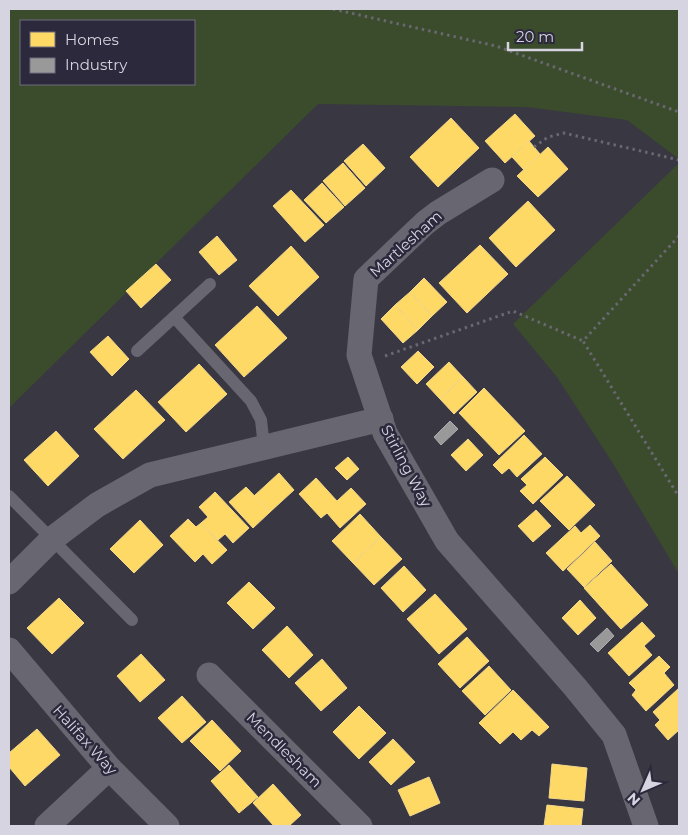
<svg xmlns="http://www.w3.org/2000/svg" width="688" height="835" viewBox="0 0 688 835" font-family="Montserrat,sans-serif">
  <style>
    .green { fill: #3b4c2c; fill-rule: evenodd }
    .homes { fill: #ffd966; stroke: #f3d88b }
    .industry { fill: #999; stroke: #ababaf }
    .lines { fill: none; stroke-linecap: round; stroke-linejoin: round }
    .path { stroke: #696770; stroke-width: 3; stroke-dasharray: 2.5 4; stroke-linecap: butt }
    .lane { stroke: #686670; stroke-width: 12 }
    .street { stroke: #686670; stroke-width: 25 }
    .labels { text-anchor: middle; stroke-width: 5; stroke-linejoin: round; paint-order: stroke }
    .street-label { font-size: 15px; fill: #d6d4e1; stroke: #2c293c }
  </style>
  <rect width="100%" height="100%" fill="#393742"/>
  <!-- green -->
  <g class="green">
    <path d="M 9,9 L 679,9 L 679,159 L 627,120 L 527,107 L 318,104 L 9,408 ZM 21,21 L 194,21 L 194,84 L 21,84 Z"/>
    <path d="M 679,163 L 679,574 L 612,462 L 557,377 L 513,324 Z"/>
  </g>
  <!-- homes -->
  <g class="homes">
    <path d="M 515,114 L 535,136 L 505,163 L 485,141 Z"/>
    <path d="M 451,118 L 479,148 L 438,187 L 410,157 Z"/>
    <path d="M 529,141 L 540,154 L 524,170 L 512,157 Z"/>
    <path d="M 363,144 L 385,168 L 366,186 L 344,161 Z"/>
    <path d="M 548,147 L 568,169 L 538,197 L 517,176 Z"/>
    <path d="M 343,163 L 365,188 L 345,206 L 323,181 Z"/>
    <path d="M 322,183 L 344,207 L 326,223 L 304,200 Z"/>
    <path d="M 291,190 L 324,225 L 305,242 L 273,206 Z"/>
    <path d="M 528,201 L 555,230 L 516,267 L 489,238 Z"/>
    <path d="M 217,236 L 237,260 L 219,275 L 199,252 Z"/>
    <path d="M 480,245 L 508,274 L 467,313 L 439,283 Z"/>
    <path d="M 291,246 L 319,277 L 278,316 L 249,286 Z"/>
    <path d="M 156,264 L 171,280 L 141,308 L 126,291 Z"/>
    <path d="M 424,278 L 447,302 L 432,316 L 410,292 Z"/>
    <path d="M 410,292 L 432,316 L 418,330 L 395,305 Z"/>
    <path d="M 395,305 L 418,330 L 403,343 L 381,319 Z"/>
    <path d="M 257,306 L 287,338 L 244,377 L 215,345 Z"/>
    <path d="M 108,336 L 129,359 L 112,376 L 90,352 Z"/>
    <path d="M 418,351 L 434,367 L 417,384 L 401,367 Z"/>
    <path d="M 449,362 L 463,377 L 440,399 L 426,384 Z"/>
    <path d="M 199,364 L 227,394 L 186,432 L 158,402 Z"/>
    <path d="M 463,377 L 477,392 L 454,414 L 440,399 Z"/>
    <path d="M 484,388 L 525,431 L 499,455 L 459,413 Z"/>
    <path d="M 136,390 L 165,420 L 123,459 L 94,429 Z"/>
    <path d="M 56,431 L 79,456 L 48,486 L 24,460 Z"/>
    <path d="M 524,435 L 542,454 L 517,477 L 509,468 L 502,474 L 493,465 Z"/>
    <path d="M 468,439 L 483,455 L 466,471 L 451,455 Z"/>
    <path d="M 348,457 L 359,469 L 347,480 L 335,468 Z"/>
    <path d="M 545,457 L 563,475 L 533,504 L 520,491 L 527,485 L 521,479 Z"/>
    <path d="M 279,473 L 294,490 L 270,512 L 254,496 Z"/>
    <path d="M 567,476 L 595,505 L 569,530 L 540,501 Z"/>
    <path d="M 316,478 L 337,501 L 351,488 L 366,504 L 340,528 L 327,513 L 321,518 L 299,494 Z"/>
    <path d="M 246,487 L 270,512 L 253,528 L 229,502 Z"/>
    <path d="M 215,492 L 249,528 L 233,543 L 225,534 L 218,540 L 201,523 L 208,517 L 199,507 Z"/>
    <path d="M 536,510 L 551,526 L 533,542 L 518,526 Z"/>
    <path d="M 360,514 L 381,537 L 353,563 L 332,541 Z"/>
    <path d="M 188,519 L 196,527 L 201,523 L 227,550 L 212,564 L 203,554 L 195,562 L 170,536 Z"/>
    <path d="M 140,520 L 163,545 L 134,573 L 110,549 Z"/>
    <path d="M 590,525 L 600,536 L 563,571 L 546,553 L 575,526 L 581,533 Z"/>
    <path d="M 381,537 L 402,559 L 374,585 L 353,563 Z"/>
    <path d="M 595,542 L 612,561 L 584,587 L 567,569 Z"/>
    <path d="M 611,564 L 648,605 L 621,629 L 584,588 Z"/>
    <path d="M 404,566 L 426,590 L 403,612 L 381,588 Z"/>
    <path d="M 249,582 L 275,608 L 253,629 L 227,603 Z"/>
    <path d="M 435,594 L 467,629 L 439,654 L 407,619 Z"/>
    <path d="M 59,598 L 84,623 L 52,654 L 27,628 Z"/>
    <path d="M 580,600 L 596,618 L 578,635 L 562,618 Z"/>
    <path d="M 642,622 L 655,636 L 644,646 L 652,655 L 629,676 L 608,653 Z"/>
    <path d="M 287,626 L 313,655 L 289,678 L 262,650 Z"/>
    <path d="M 467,637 L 489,661 L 460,688 L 438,664 Z"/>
    <path d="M 141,654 L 165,680 L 140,702 L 117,676 Z"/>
    <path d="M 659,656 L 670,667 L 664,673 L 674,685 L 646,711 L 632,695 L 636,690 L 629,683 Z"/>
    <path d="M 322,659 L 347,688 L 321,711 L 295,683 Z"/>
    <path d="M 489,666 L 511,690 L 485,715 L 462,691 Z"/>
    <path d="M 679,688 L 679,730 L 668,740 L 655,725 L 660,720 L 653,712 Z"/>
    <path d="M 513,690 L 549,727 L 539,736 L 532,730 L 521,740 L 513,732 L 500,744 L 479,723 Z"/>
    <path d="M 182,696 L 206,722 L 182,743 L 158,718 Z"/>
    <path d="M 359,706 L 386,733 L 359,759 L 333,732 Z"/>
    <path d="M 212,720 L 241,751 L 220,771 L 190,741 Z"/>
    <path d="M 37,729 L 60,755 L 25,786 L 9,767 L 9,753 Z"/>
    <path d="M 393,739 L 415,762 L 391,785 L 369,762 Z"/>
    <path d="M 552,764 L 587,768 L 584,801 L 549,798 Z"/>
    <path d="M 229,765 L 258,797 L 239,813 L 211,781 Z"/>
    <path d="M 429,777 L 440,803 L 410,816 L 398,790 Z"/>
    <path d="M 273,784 L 301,815 L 289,826 L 274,826 L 253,803 Z"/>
    <path d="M 547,805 L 583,809 L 581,826 L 544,826 Z"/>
  </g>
  <!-- industry -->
  <g class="industry">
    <path d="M 450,421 L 458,429 L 441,445 L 434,437 Z"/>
    <path d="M 607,628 L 614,636 L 598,652 L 590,644 Z"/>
  </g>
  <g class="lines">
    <!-- path -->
    <g class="path">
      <path d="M 333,9 L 496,46 L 679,112"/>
      <path d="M 534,147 L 548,137 L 564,133 L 679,160"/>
      <path d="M 679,236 L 583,341 L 679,497"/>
      <path d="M 385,356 L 513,311 L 583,341"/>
    </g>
    <!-- lane -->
    <g class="lane">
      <path d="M 174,317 L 251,401 L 261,420 L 264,447"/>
      <path d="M 137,351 L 210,284"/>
      <path d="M 9,496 L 132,620"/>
    </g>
    <!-- street -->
    <g class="street">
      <path d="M 492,180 L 438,213 L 425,223 L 366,279 L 359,355 L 385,433 L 447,541 L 575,687 L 614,735 L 646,826"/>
      <path d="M 9,582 L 52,539 L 97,505 L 150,475 L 381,419"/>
      <path d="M 9,650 L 109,768 L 167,826"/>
      <path d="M 209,675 L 360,826"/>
      <path d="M 47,826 L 109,768"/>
    </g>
  </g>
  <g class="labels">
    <!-- street labels -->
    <g class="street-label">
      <text transform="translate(406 244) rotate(-42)" y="5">Martlesham</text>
      <text transform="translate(406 466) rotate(62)" y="5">Stirling Way</text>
      <text transform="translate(85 740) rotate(48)" y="5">Halifax Way</text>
      <text transform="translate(284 750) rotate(45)" y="5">Mendlesham</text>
    </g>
  </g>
  <!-- border -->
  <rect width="688" height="835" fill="none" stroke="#d6d4e1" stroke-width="20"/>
  <!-- legend -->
  <rect x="20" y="20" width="175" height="65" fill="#2c293c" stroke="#706d7e"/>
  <rect x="30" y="32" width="25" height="15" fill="#ffd966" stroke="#706d7e"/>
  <text x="65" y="45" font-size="15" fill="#d6d4e1">Homes</text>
  <rect x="30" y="58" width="25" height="15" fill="#999999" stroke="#706d7e"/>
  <text x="65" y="70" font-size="15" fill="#d6d4e1">Industry</text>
  <!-- north arrow -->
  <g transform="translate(643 790) rotate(225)" stroke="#2c293c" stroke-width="4" paint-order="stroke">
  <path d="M0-4L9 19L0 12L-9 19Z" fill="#d6d4e1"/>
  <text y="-8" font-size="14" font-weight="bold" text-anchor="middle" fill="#d6d4e1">N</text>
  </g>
  <!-- scale -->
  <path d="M508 42v8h74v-8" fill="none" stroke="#d6d4e1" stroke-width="2.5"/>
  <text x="516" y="42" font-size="15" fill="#d6d4e1" stroke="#2c293c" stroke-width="4" paint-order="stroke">20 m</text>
</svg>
